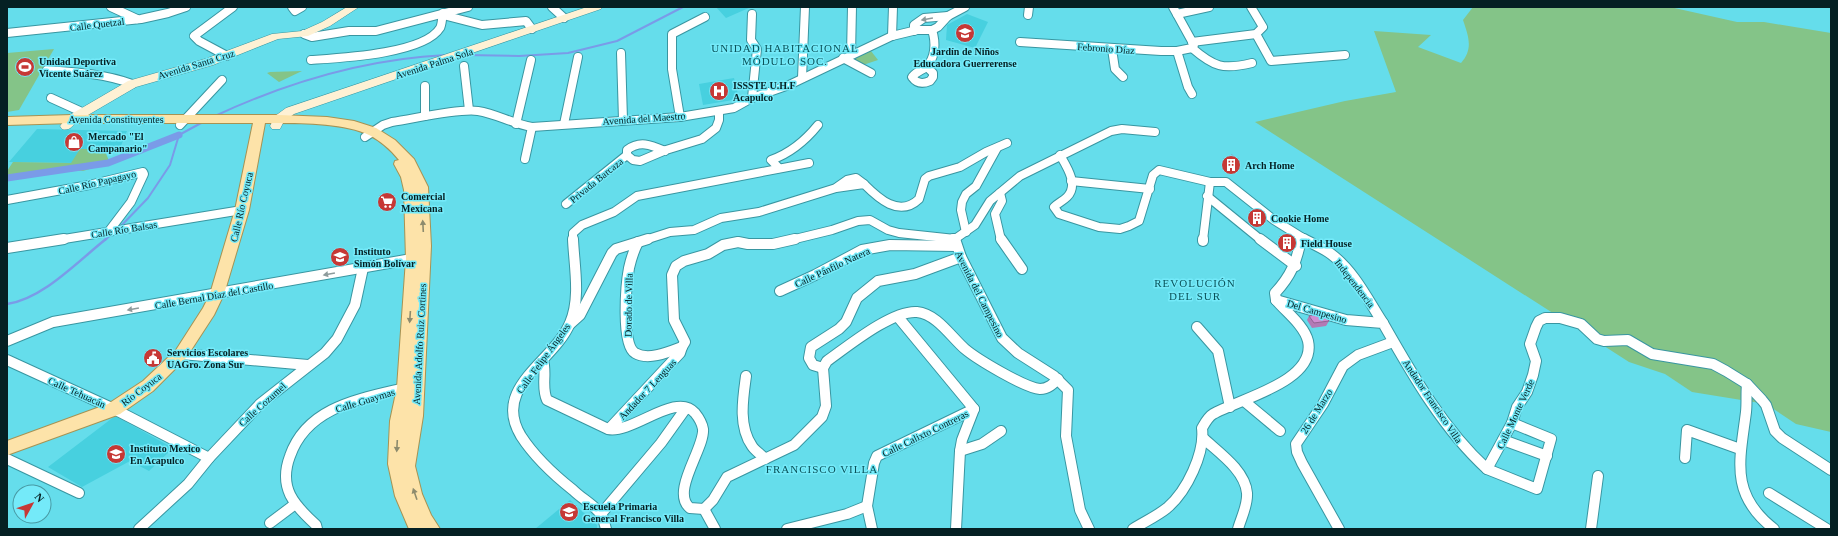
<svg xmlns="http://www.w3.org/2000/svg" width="1838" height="536" viewBox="0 0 1838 536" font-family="'Times New Roman',serif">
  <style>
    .built { fill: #47d0df }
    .green { fill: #84c488 }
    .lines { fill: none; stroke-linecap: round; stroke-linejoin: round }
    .stream-far1 { stroke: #7a9be8; stroke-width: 2 }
    .stream { stroke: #7a9be8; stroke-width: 2.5 }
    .canal { stroke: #7a9be8; stroke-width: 7 }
    .street-far1-casing { stroke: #3996a1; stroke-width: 10 }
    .street-casing { stroke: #3996a1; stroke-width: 12 }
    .secondary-casing { stroke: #3996a1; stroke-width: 1 }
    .primary-casing { stroke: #a69354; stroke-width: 2 }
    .street-far1 { stroke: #fff; stroke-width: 8 }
    .street { stroke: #fff; stroke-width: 10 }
    .secondary { fill: #fef1d4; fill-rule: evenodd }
    .primary { fill: #fde3a9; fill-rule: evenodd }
    .wall { fill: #b37ab5 }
    .shaded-wall { fill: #926393 }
    .building { fill: #d08ed2; stroke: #926393 }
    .oneway { fill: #8e9b9c }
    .oneway2 { fill: #8d8b6d }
    .labels { text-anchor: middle; stroke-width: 3; stroke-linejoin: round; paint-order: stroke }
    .street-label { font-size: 10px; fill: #052023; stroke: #74eaf9 }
    .poi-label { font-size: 10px; font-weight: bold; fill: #052023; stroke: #74eaf9; text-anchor: start }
    .neighbourhood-label { font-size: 11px; letter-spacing: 1px; fill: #0a5259; stroke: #74eaf9 }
  </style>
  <rect width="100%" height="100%" fill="#65ddeb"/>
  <!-- built -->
  <g class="built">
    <path d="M 716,7 L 751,7 L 726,18 Z"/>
    <path d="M 967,14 L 988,22 L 975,48 L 946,40 L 947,25 Z"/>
    <path d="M 734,78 L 739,99 L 703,105 L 699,84 Z"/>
    <path d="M 37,129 L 127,131 L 118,153 L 84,153 L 76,163 L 9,162 Z"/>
    <path d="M 115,416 L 173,448 L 149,471 L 130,461 L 82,487 L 48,467 Z"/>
    <path d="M 570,500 L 597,525 L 597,529 L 535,529 Z"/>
  </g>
  <!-- green -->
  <g class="green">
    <path d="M 1473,7 L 1670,7 L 1737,22 L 1764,22 L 1831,33 L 1831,432 L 1796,424 L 1766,404 L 1692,392 L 1665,374 L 1629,362 L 1255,122 L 1345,101 L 1396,92 L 1374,31 L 1431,35 L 1418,47 L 1461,63 C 1474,49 1468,35 1463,20 Z"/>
    <path d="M 54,49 L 19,110 L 7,112 L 7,53 Z"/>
    <path d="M 871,51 L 878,60 L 860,66 L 854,59 Z"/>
    <path d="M 302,71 L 279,82 L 267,73 L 270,72 Z"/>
    <path d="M 80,149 L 104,149 L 110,163 L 83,171 L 70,170 L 37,174 L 7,181 L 7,171 L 13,162 L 71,163 Z"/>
  </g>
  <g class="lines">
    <!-- stream-far1 -->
    <g class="stream-far1">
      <path d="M 465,55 L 519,56 L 568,53 L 617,41 L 683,7"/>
      <path d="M 215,116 C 288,82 365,59 446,55"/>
      <path d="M 119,228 L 148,198 L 170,165 L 179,135 L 203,122"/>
      <path d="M 105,240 L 112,234"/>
    </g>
    <!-- stream -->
    <path class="stream" d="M 7,304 C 43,299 78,261 106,239"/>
    <!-- canal -->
    <path class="canal" d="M 7,178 L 108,163 L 179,135"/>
    <defs>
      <g id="street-far1">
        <path d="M 111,7 L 137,19"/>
        <path d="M 292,7 L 295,11 L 302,7"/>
        <path d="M 552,7 L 564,18"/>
        <path d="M 1173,7 L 1194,45 L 1193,47"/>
        <path d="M 752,14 L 751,40 L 757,49 L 752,98"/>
        <path d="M 1177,14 L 1209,7"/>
        <path d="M 443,15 L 482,25 L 526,21 L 532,29"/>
        <path d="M 1028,15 L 1029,7"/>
        <path d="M 914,31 L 914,25 L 924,18 L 948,16"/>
        <path d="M 7,33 L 141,19 L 168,13 L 186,7"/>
        <path d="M 304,34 L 312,37 L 349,31 L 376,31 L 468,7"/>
        <path d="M 1256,34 L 1271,61 L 1345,55"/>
        <path d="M 892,36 L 893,7"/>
        <path d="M 1020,42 L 1161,51 L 1177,51 L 1192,48"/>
        <path d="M 1192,42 L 1256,34 L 1263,27 L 1251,7"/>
        <path d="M 1192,48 C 1214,67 1223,70 1252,63"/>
        <path d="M 1112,49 L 1115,69 L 1123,77"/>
        <path d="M 1177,51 L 1188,87 L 1192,94"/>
        <path d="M 621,53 L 623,120"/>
        <path d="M 851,54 L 852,7"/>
        <path d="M 227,56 L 199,41 L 194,36 L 233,7"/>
        <path d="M 843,58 L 871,73"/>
        <path d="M 311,60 C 340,58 424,54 440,28 C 442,25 442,17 443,13"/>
        <path d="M 464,66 L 469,110"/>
        <path d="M 927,67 L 933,73 L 933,77 L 930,81 C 923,84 917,84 912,77 C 916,72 920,71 925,68 C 936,59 936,42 932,30"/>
        <path d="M 47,70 C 75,72 106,74 132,84"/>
        <path d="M 802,78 L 805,7"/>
        <path d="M 425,86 L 425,116"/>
        <path d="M 51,98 L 84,113"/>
        <path d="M 680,117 L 672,69 L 672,34 L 705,17"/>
        <path d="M 516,124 L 531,60"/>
        <path d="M 564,124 L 578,57"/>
        <path d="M 180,125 L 222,80"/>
        <path d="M 365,137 L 383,125 L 392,122 C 414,119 458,108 478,111 C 497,114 513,124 532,127 L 680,117 L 734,108 L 752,98 L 789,85 L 892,36 L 917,30 L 932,30 L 938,27 L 948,16 L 965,7"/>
        <path d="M 627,155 L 633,160 L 640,161 L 666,150 L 702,139 L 716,128 L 719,120 L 719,111"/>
        <path d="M 1060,155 C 1067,167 1079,185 1067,197 C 1063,201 1058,203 1054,207 L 1059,214 L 1099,227 L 1120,229 L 1129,226 L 1139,221 L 1153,175 L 1159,170 L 1210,182 L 1226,182 L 1274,220 L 1306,240"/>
        <path d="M 525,159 L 532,127"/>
        <path d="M 779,168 L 771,160 C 791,153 805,141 818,125"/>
        <path d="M 1071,181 L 1150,189"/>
        <path d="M 837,187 L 847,180 L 856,178 L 864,184"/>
        <path d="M 1000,193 L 1002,201 L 995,214 L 1001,240"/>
        <path d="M 1207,196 L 1261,240"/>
        <path d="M 7,200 L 89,185 L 143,172 L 144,174 L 131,202 L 109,231"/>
        <path d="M 566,204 L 627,155 L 627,150 C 640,140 651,145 665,151"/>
        <path d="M 966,232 L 961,210 L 962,202 L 966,194 L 976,186 L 997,148"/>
        <path d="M 955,239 L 975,225 L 990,201 L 1020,176 L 1111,131 L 1122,129 L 1155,132"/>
        <path d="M 58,240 L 242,210"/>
        <path d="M 573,240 L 573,233 L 582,225 L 614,212 L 637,196 L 809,163"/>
        <path d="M 645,240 L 670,232 L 694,230 L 721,218 L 759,212 L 836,188 L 864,184 C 878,198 899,218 919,199 L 925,179 L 929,176 L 960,167 L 986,152 L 1007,143"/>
        <path d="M 791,240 L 832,230 L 858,221 L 870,220 L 888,230 L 899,233 L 955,239"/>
        <path d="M 1203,240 L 1210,182"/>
        <path d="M 1301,240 L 1301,237"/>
      </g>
      <g id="street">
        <path d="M 573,239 C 574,265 581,298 570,323 C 554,362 491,387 521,436 C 534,456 554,475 573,490 C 581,498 591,503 599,512 L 603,518 L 606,529"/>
        <path d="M 953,239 L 955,239"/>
        <path d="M 955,239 L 961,257 L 1002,338 L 1018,353 L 1054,376 L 1068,390 L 1066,436 L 1080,510 L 1089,529"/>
        <path d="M 1001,239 L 1022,269"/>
        <path d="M 1260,239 L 1296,266"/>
        <path d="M 1304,239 C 1313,244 1323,248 1331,254 C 1354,271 1368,300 1383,323"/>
        <path d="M 1203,241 L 1203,239"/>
        <path d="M 638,242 C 634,250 631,259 629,268 C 626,284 621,345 635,353 C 648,361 669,352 682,347 L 685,342 L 674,320 L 672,275 L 676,266 L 684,261 L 708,254 L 723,245 L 738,242 L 748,244 L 773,244 L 795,239"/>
        <path d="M 7,248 L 64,239"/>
        <path d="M 780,291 L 815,275 L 862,250 L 890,245 L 956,246"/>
        <path d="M 1276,300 L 1346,320 L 1383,323 C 1412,374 1443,429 1487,469 L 1512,423 L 1517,407 L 1527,392 L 1533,375 L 1536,361 L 1530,344 L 1536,327 L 1539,321 L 1545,318 L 1560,318 L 1581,324 L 1597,339 L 1604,341 L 1628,340 L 1652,354 L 1713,364 L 1726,371 L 1747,384 L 1762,400 L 1766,405 L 1775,431 L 1782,438 L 1831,470"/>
        <path d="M 1276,300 L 1275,293 C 1291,276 1297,261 1301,239"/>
        <path d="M 898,317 L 974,409 L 962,440 L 960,451 L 956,529"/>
        <path d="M 570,324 L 580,315 L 612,253 L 616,249 L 648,239"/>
        <path d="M 1197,327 L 1218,351 L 1230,407"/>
        <path d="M 7,341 L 53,322 L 417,258"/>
        <path d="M 181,354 L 308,365"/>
        <path d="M 7,360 L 114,409 L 209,458"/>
        <path d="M 543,360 C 547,374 541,387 547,400 L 608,429 C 633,434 676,391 695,413 C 699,418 702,423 703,429 C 705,448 670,492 690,508 L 704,509"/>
        <path d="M 823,368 L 813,365 L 809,358 L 811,347 L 839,329 L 846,322 L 857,298 L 878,281 L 915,274 L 961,257"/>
        <path d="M 746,376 C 743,398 738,426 752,446 C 755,451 761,454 765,459"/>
        <path d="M 1747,384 C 1746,393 1747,403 1746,412 C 1740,460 1729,494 1774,529"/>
        <path d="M 1244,401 L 1280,431"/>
        <path d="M 609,429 L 680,353 L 682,347"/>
        <path d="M 1203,438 C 1218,452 1245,470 1247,493 C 1248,505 1241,518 1238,529"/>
        <path d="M 1503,440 L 1547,456"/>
        <path d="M 960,451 L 982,444 L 1001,431"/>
        <path d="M 1685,458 L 1687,430 L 1740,449"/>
        <path d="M 7,459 L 79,493"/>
        <path d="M 1487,469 L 1537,489 L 1551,439 L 1512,423"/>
        <path d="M 1769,493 L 1827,529"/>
        <path d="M 704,509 L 713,500 L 727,477 L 794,445 L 822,417 L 826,406 L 823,368 L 827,361 C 847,347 892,310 917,312 C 937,314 951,337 965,349 C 977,359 1025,388 1040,389 C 1048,389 1053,384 1058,379"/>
        <path d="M 704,509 L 715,529"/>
        <path d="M 601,514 L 661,443 L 686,408"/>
        <path d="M 270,523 L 294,505"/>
        <path d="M 139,529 L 188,484 L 209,458 L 260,404 L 325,353 L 337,339 L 355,305 L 363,268"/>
        <path d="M 317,529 L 316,525 C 294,505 278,488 290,456 C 307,407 359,399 405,388"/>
        <path d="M 787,529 L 847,514 L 867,506"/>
        <path d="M 872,529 L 867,506 L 874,463 L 877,456 L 974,409"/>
        <path d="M 1133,529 C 1144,522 1157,516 1167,508 C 1187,491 1205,453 1202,428 C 1205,423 1208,417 1213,414 C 1238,399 1317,382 1308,341 C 1304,325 1286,312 1276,300"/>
        <path d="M 1339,529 L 1302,463 L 1297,452 L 1296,444 L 1323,404 L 1343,366 L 1358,355 L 1393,342"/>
        <path d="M 1591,529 L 1598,476"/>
      </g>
      <g id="secondary">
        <path d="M 347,7 L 359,7 L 330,26 L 308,36 L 278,39 L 213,65 L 136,87 L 76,122 C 72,127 69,131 62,129 L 60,126 L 68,116 L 128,81 L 205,59 L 272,34 L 302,31 L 322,22 Z"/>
        <path d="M 587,7 L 602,7 L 601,9 L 294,114 L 284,121 L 280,129 L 272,129 L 270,126 L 275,116 L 286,108 Z"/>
      </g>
      <path id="primary" d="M 72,115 L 279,115 L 327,117 L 354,121 L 376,128 L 395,140 L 414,159 L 428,187 L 431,246 L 423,416 L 415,466 L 422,494 L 431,515 L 440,529 L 409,529 L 395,496 L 388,464 L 390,421 L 397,388 L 406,259 L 404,190 L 401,177 L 394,164 L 395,161 L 399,160 C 390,149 381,141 369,135 C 344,122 293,123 265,123 L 249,210 L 224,294 L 214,315 L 186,358 L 153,391 L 120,414 L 7,455 L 7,441 L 108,404 L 143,381 L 176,350 L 203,308 L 210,294 L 235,210 L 253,123 L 72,123 L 7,125 L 7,117 Z"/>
    </defs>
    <!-- street-far1 casing -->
    <use href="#street-far1" class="street-far1-casing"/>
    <!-- street casing -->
    <use href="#street" class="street-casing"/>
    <!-- secondary casing -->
    <use href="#secondary" class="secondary-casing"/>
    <!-- primary casing -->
    <use href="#primary" class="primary-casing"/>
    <!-- street-far1 -->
    <use href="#street-far1" class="street-far1"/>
    <!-- street -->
    <use href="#street" class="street"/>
    <!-- secondary -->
    <use href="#secondary" class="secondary"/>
    <!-- primary -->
    <use href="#primary" class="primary"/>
  </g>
  <!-- wall -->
  <g class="wall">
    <path d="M 1225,158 L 1240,161 L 1238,166 L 1231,170 L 1224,163 Z"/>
    <path d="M 1253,213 L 1265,214 L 1263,219 L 1259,222 L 1252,218 Z"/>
    <path d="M 1309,316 L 1329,321 L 1326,326 L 1312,328 L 1307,320 Z"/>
  </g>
  <!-- shaded-wall -->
  <g class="shaded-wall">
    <path d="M 1240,161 L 1238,166 L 1231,170 L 1233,165 Z"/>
    <path d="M 1265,214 L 1263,219 L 1259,222 L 1260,218 Z"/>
  </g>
  <!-- building -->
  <g class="building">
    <path d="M 1232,155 L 1240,161 L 1233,165 L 1225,158 Z"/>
    <path d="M 1259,209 L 1265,214 L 1260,218 L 1253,213 Z"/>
    <path d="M 1321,314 L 1325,315 L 1329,321 L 1314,323 L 1309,316 Z"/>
  </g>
  <!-- one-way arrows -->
  <defs><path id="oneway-solid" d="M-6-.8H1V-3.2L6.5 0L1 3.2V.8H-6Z"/></defs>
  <g class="oneway">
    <use href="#oneway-solid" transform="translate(927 19) rotate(170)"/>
    <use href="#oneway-solid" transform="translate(329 274) rotate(170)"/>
    <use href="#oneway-solid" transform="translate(133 309) rotate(170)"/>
  </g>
  <g class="oneway2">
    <use href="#oneway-solid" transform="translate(423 226) rotate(-93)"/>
    <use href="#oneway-solid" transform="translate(410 317) rotate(94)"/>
    <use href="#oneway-solid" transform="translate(397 446) rotate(93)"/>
    <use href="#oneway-solid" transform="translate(415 494) rotate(-109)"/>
  </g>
  <!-- icons -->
  <defs>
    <symbol id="school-disc" viewBox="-11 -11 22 22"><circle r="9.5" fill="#c63835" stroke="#74eaf9"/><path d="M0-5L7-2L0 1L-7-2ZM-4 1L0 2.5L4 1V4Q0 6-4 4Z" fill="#fff"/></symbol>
    <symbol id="stadium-disc" viewBox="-11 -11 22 22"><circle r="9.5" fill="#c63835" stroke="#74eaf9"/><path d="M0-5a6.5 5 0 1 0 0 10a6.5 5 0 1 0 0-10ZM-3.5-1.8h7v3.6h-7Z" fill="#fff"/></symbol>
    <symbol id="hospital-disc" viewBox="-11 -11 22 22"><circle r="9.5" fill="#c63835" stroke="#74eaf9"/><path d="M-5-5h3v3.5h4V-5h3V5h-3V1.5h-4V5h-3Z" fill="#fff"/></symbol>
    <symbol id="shop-disc" viewBox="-11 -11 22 22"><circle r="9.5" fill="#c63835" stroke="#74eaf9"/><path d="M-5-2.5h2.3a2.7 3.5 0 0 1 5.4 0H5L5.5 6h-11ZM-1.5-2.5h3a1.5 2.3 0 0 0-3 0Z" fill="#fff"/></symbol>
    <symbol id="building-disc" viewBox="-11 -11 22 22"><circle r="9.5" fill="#c63835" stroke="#74eaf9"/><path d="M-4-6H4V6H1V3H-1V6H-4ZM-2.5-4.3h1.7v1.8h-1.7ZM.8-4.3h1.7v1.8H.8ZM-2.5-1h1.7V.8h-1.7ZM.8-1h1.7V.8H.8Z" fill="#fff"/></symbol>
    <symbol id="supermarket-disc" viewBox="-11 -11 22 22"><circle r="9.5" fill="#c63835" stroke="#74eaf9"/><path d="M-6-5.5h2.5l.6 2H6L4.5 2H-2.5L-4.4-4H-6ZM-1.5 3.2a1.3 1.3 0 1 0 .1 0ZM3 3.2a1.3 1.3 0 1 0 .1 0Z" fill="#fff"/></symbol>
    <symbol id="university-disc" viewBox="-11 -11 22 22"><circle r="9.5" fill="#c63835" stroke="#74eaf9"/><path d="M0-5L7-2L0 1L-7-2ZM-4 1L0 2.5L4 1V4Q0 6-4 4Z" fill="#fff"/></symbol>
    <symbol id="civic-disc" viewBox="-11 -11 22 22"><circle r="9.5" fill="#c63835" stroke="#74eaf9"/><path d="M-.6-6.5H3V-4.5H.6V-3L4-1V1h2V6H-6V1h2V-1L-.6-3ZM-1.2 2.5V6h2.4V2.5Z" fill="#fff"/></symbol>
  </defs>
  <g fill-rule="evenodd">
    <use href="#school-disc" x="954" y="22" width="22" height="22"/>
    <use href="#stadium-disc" x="14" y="56" width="22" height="22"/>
    <use href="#hospital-disc" x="708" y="80" width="22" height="22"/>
    <use href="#shop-disc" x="63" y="131" width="22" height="22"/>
    <use href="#building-disc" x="1220" y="154" width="22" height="22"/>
    <use href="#supermarket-disc" x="376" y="191" width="22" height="22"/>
    <use href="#building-disc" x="1246" y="207" width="22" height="22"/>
    <use href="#building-disc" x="1276" y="232" width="22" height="22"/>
    <use href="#university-disc" x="329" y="246" width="22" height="22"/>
    <use href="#civic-disc" x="142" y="347" width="22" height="22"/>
    <use href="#school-disc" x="105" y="443" width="22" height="22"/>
    <use href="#school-disc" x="558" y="501" width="22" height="22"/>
  </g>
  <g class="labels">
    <!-- street labels -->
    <g class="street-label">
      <text transform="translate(97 24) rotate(-7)" y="4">Calle Quetzal</text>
      <text transform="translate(1106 48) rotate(4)" y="4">Febronio Díaz</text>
      <text transform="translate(434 63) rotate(-18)" y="4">Avenida Palma Sola</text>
      <text transform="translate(196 64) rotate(-17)" y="4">Avenida Santa Cruz</text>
      <text transform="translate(644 118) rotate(-4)" y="4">Avenida del Maestro</text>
      <text x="116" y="123">Avenida Constituyentes</text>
      <text transform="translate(596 180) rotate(-39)" y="4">Privada Barcaza</text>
      <text transform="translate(97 182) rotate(-13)" y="4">Calle Río Papagayo</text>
      <text transform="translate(241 207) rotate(-77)" y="4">Calle Río Coyuca</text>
      <text transform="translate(124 229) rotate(-9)" y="4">Calle Río Balsas</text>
      <text transform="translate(832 267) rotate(-25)" y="4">Calle Pánfilo Natera</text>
      <text transform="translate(1355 283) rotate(52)" y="4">Independencia</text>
      <text transform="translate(980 294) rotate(63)" y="4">Avenida del Campesino</text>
      <text transform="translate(214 295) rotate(-10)" y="4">Calle Bernal Díaz del Castillo</text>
      <text transform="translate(628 305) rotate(-89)" y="4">Dorado de Villa</text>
      <text transform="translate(1317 311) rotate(16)" y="4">Del Campesino</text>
      <text transform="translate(419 344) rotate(-87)" y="4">Avenida Adolfo Ruiz Cortines</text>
      <text transform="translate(543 358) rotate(-54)" y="4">Calle Felipe Ángeles</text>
      <text transform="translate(141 389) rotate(-37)" y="4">Río Coyuca</text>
      <text transform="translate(647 389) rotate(-47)" y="4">Andador 7 Lenguas</text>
      <text transform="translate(77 392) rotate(24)" y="4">Calle Tehuacán</text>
      <text transform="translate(365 400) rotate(-17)" y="4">Calle Guaymas</text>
      <text transform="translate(1433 401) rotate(56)" y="4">Andador Francisco Villa</text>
      <text transform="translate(262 404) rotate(-42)" y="4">Calle Cozumel</text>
      <text transform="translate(1316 411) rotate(-58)" y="4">26 de Marzo</text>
      <text transform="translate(1515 414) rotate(-65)" y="4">Calle Monte Verde</text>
      <text transform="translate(925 433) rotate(-26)" y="4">Calle Calixto Contreras</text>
    </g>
    <!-- poi labels -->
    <g class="poi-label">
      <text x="965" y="55" text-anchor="middle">Jardín de Niños<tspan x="965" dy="12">Educadora Guerrerense</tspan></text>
      <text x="39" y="65">Unidad Deportiva<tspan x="39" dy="12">Vicente Suárez</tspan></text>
      <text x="733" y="89">ISSSTE U.H.F<tspan x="733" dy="12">Acapulco</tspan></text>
      <text x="88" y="140">Mercado "El<tspan x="88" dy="12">Campanario"</tspan></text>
      <text x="1245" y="169">Arch Home</text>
      <text x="401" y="200">Comercial<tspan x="401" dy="12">Mexicana</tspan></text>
      <text x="1271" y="222">Cookie Home</text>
      <text x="1301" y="247">Field House</text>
      <text x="354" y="255">Instituto<tspan x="354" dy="12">Simón Bolívar</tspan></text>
      <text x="167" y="356">Servicios Escolares<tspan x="167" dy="12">UAGro. Zona Sur</tspan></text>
      <text x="130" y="452">Instituto Mexico<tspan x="130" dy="12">En Acapulco</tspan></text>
      <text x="583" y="510">Escuela Primaria<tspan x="583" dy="12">General Francisco Villa</tspan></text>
    </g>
    <!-- neighbourhood labels -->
    <g class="neighbourhood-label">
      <text x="785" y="52">UNIDAD HABITACIONAL<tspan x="785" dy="13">MÓDULO SOC.</tspan></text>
      <text x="1195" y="287">REVOLUCIÓN<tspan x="1195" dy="13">DEL SUR</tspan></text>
      <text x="822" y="473">FRANCISCO VILLA</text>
    </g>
  </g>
  <!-- border -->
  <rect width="1838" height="536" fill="none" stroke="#052023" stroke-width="16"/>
  <!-- north arrow -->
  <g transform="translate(32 504) rotate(50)"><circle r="19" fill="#74eaf9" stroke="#4899a3"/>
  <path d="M0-3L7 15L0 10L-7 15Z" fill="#c63835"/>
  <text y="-6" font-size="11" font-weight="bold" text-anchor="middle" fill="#052023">N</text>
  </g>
</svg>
